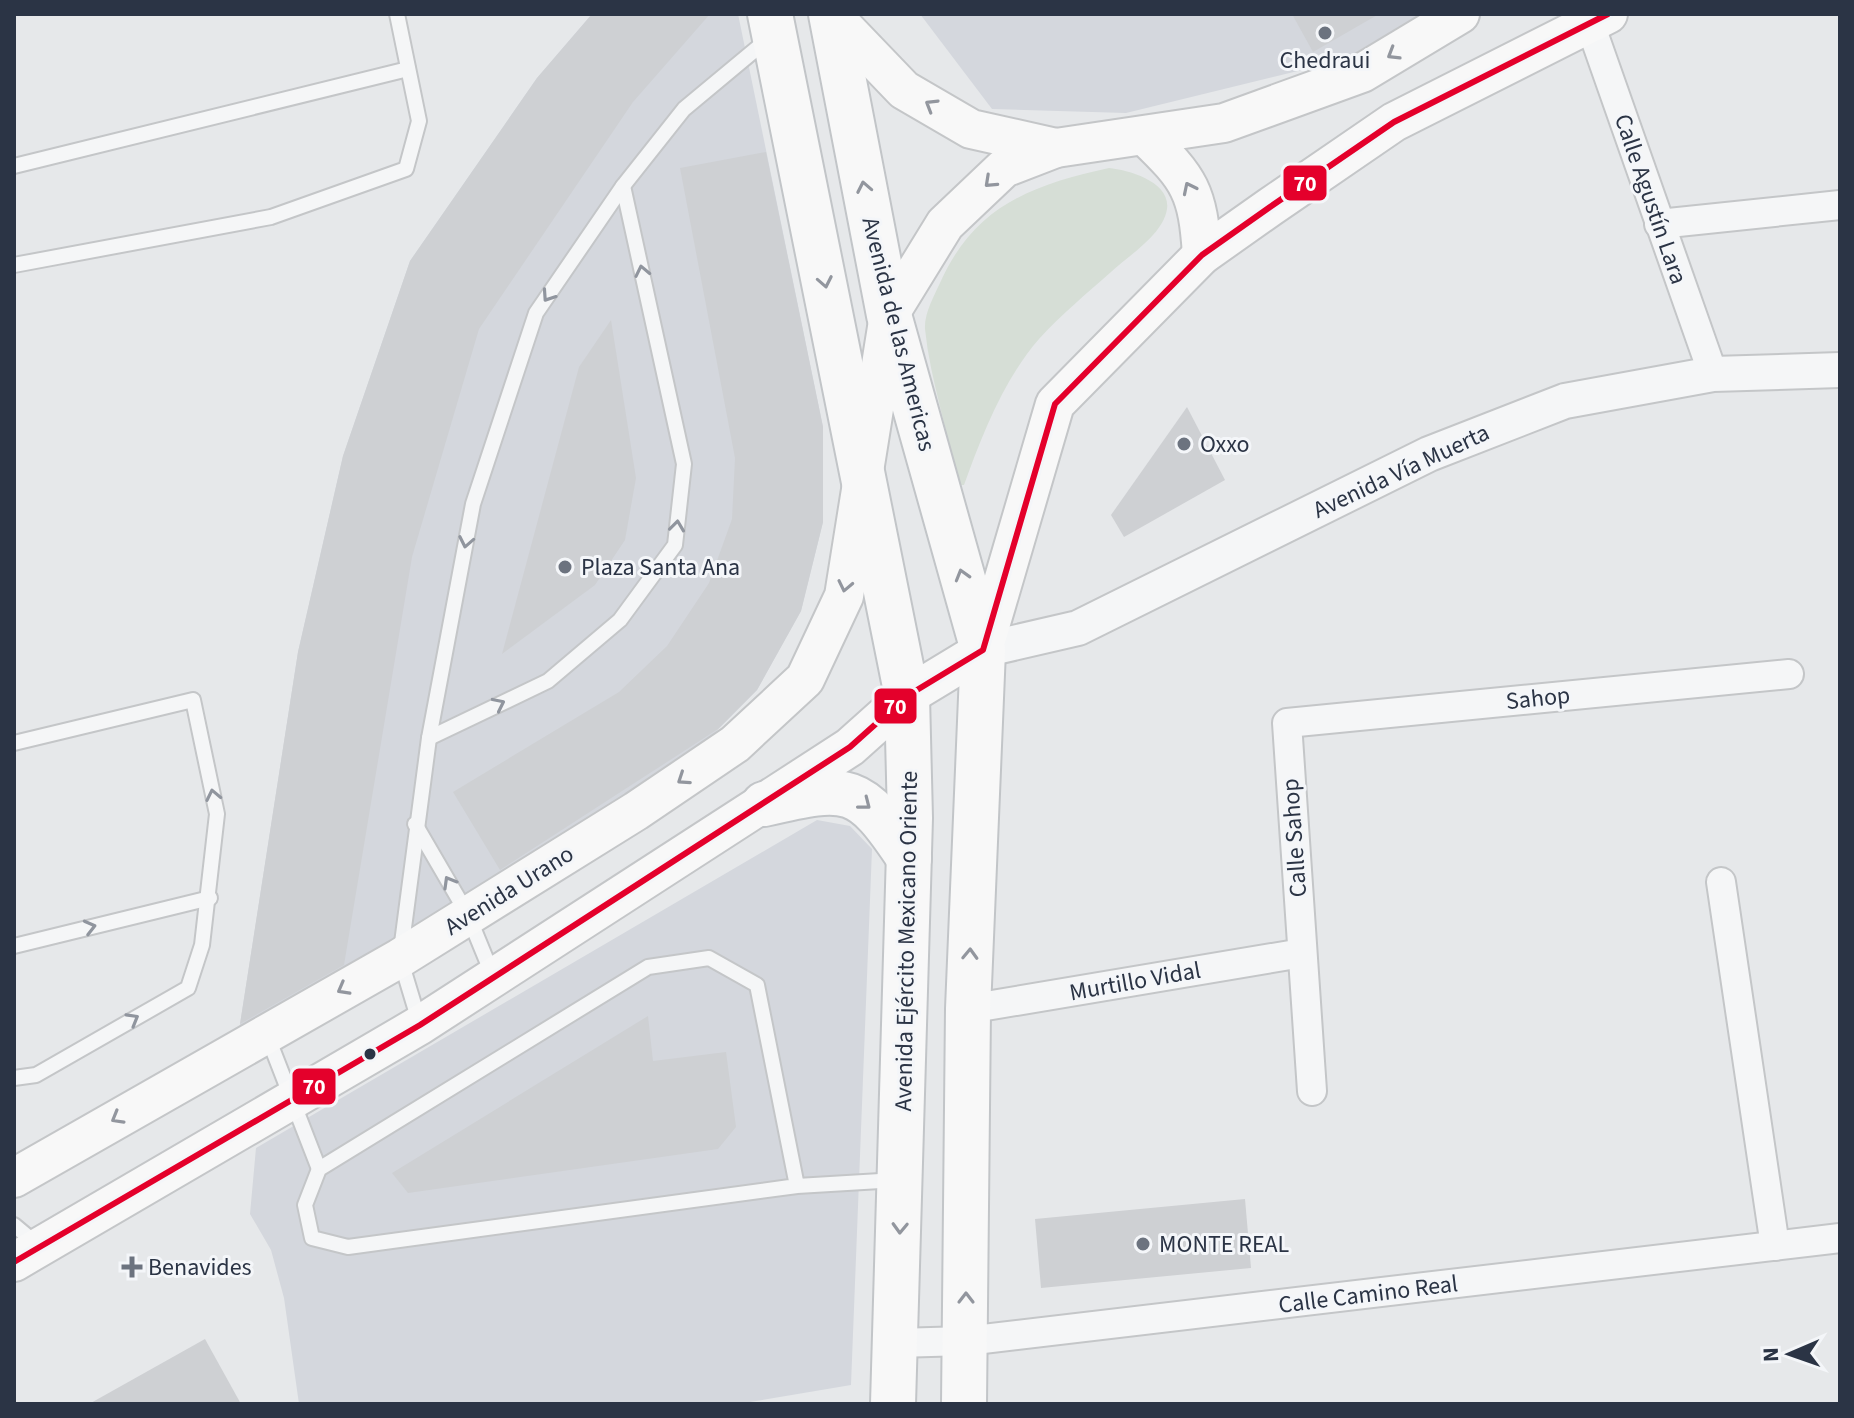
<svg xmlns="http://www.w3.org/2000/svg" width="1854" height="1418" viewBox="0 0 1854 1418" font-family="'Source Sans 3',sans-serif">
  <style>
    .built { fill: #d4d7dd }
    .green { fill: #d6ded6 }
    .building { fill: #ced0d3 }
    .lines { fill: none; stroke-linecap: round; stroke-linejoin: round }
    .service-casing { stroke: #c4c6c8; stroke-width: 18 }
    .minor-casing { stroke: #c4c6c8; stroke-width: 32 }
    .tertiary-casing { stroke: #c4c6c8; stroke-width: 38 }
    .secondary-casing { stroke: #c4c6c8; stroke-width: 42 }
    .primary-casing { stroke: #c2c5c8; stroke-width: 48 }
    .service { stroke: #f5f6f7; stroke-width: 14 }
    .minor { stroke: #f5f6f7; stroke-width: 28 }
    .tertiary { stroke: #f5f6f7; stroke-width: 34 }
    .secondary { stroke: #f8f8f8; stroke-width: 38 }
    .primary { stroke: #f8f8f8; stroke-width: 44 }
    .bus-1-casing { stroke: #f4f6f9; stroke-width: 12 }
    .bus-1 { stroke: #e4002b; stroke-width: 6 }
    .oneway { stroke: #92969e }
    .oneway2 { stroke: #90959e }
    .poi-dot { fill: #6c737f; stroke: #f4f6f9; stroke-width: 3 }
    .bus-dot { fill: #2b3445; stroke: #f4f6f9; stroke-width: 3 }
    .labels { text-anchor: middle; stroke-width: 6; stroke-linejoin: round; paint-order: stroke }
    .poi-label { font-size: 24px; fill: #2b3445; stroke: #f4f6f9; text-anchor: start }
    .street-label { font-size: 24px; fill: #2b3445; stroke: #f4f6f9 }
    .line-badge { stroke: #f4f6f9; stroke-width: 3 }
    .badge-label { font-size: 22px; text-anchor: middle; font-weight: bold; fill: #fff }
  </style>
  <rect width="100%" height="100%" fill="#e6e8ea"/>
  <!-- built -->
  <g class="built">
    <path d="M 592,14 L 738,14 L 823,427 L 823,522 L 801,611 L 757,690 L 683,765 L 239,1031 L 298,652 L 343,456 L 410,261 L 537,78 Z"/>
    <path d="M 920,14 L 1422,14 L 1343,60 L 1126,113 L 992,109 Z"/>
    <path d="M 817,820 L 850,826 L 872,849 L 851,1385 L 738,1404 L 299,1404 L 284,1298 L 271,1250 L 250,1214 L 256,1148 Z"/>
  </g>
  <!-- green -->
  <path class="green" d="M 1109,168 C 1129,170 1171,182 1167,209 C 1163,235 1129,255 1111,272 C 1087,293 1061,315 1039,339 C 1004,379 982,435 964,485 L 956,485 C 950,433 930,381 925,329 C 924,314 934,296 940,283 C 974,206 1032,185 1109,168 Z"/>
  <!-- building -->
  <g class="building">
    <path d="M 592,14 L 710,14 L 633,102 L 479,329 L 412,557 L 344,965 L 240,1024 L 298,652 L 343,456 L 410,261 L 537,78 Z"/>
    <path d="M 1292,14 L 1379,14 L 1313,52 Z"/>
    <path d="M 766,152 L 823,427 L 823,522 L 801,611 L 757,690 L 718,729 L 500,870 L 453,792 L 619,692 L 667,646 L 709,583 L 732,519 L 735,458 L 680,168 Z"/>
    <path d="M 611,320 L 636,478 L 625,540 L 595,585 L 502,654 L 579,367 Z"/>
    <path d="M 1187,407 L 1225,480 L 1124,537 L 1111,515 Z"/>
    <path d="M 648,1016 L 653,1061 L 726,1052 L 736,1127 L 718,1149 L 408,1193 L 392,1173 Z"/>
    <path d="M 1245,1199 L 1251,1268 L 1041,1288 L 1035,1219 Z"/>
    <path d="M 205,1339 L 241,1404 L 89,1404 Z"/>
  </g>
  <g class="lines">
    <defs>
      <g id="service">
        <path d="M 14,166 L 408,69"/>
        <path d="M 14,265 L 271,217 L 406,169 L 419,121 L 397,14"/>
        <path d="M 429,738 L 548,681 L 620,620 L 675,545 L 684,464 L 623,186"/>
        <path d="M 14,743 L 193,700 L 217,814 L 202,945 L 188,988 L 36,1075 L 14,1078"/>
        <path d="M 415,824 L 468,915 L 493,976"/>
        <path d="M 14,946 L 210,898"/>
        <path d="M 419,1021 L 400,958 L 429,738 L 473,504 L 536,313 L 623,186 L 684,109 L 767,40"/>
        <path d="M 267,1035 L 319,1169"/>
        <path d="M 797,1186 L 757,985 L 709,958 L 648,967 L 319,1169 L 305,1205 L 312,1238 L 348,1247 L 797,1186 L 897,1180"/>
        <path d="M 14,1225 L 39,1246"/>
      </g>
      <g id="minor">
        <path d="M 1590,24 L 1713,374"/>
        <path d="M 1659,224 L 1840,205"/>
        <path d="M 1721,882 L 1775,1246"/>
        <path d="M 968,1009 L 1302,953"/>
        <path d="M 1312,1091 L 1287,723 L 1789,674"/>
        <path d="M 896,1343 L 966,1341 L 1840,1238"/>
      </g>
      <path id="tertiary" d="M 983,650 L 1078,628 L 1429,454 L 1565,401 L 1713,374 L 1840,370"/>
      <g id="secondary">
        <path d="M 831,14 L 904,90 L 971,129 L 1056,148"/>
        <path d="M 1145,136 C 1190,179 1198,192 1202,255"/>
        <path d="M 14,1178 L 400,958 L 636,811 L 735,744 L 805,679 L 844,596 L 889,315 L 945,224 L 1004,168 L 1056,148 L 1224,123 L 1362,73 L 1460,14"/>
        <path d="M 14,1262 L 420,1025 L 850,747 L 907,696 L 983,650 L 1055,404 L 1202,255 L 1270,207 L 1394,122 L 1608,14"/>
      </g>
      <g id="primary">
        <path d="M 770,14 L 907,696 L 910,818 L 893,1404"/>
        <path d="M 831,14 L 889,315 L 983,650 L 968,1009 L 964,1404"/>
        <path d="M 764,804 C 849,784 860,784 909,858"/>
      </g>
    </defs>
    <!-- service casing -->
    <use href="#service" class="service-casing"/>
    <!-- minor casing -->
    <use href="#minor" class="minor-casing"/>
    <!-- tertiary casing -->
    <use href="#tertiary" class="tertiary-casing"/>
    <!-- secondary casing -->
    <use href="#secondary" class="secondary-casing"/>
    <!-- primary casing -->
    <use href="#primary" class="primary-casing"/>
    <!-- service -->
    <use href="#service" class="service"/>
    <!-- minor -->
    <use href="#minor" class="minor"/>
    <!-- tertiary -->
    <use href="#tertiary" class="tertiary"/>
    <!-- secondary -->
    <use href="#secondary" class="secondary"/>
    <!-- primary -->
    <use href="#primary" class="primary"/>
    <defs>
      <path id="bus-1" d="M 14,1262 L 420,1025 L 850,747 L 907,696 L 983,650 L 1055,404 L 1202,255 L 1270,207 L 1394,122 L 1608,14"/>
    </defs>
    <!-- bus-1 casing -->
    <use href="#bus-1" class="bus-1-casing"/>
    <!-- bus-1 -->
    <use href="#bus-1" class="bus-1"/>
  </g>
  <!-- one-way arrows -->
  <defs><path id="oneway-chevron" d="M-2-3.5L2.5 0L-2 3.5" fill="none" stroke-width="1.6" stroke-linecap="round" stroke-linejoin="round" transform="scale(2)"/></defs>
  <g class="oneway">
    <use href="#oneway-chevron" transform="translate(1393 54) rotate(149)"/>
    <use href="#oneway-chevron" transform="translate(931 105) rotate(-149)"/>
    <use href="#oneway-chevron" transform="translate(990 182) rotate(137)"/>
    <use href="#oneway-chevron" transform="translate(864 187) rotate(-101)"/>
    <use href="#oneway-chevron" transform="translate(1189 188) rotate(-116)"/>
    <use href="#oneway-chevron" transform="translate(825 282) rotate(79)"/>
    <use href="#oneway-chevron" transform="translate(962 575) rotate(-106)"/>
    <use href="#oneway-chevron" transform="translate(845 586) rotate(102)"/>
    <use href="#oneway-chevron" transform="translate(683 779) rotate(146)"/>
    <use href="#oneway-chevron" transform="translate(865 804) rotate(38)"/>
    <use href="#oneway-chevron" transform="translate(970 954) rotate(-88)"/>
    <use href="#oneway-chevron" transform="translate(343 989) rotate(151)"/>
    <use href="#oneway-chevron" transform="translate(117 1118) rotate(150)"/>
    <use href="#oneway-chevron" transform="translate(900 1228) rotate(92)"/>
    <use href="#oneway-chevron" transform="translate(966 1298) rotate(-90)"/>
  </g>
  <g class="oneway2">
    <use href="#oneway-chevron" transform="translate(642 271) rotate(-102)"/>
    <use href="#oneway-chevron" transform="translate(548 296) rotate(124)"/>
    <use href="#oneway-chevron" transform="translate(677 526) rotate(-83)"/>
    <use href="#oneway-chevron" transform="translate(466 542) rotate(101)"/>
    <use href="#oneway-chevron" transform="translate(499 704) rotate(-26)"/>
    <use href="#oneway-chevron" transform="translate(213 795) rotate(-102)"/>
    <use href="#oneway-chevron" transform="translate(449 882) rotate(-120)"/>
    <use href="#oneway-chevron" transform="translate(90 927) rotate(-14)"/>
    <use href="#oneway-chevron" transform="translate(133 1019) rotate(-30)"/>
  </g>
  <!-- markers -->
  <g class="poi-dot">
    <circle cx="1325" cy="33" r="8"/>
    <circle cx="1184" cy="444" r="8"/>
    <circle cx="565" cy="567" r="8"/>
    <circle cx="1143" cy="1244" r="8"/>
    <path d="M128 1255h8v8h8v8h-8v8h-8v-8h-8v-8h8z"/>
  </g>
  <circle class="bus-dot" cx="370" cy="1054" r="7"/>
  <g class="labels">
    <!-- poi labels -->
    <g class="poi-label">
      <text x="1325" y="68" text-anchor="middle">Chedraui</text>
      <text x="1200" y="452">Oxxo</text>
      <text x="581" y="575">Plaza Santa Ana</text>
      <text x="1159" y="1252">MONTE REAL</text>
      <text x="148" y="1275">Benavides</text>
    </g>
    <!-- street labels -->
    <g class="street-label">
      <text transform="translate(1651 199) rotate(71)" y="8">Calle Agustín Lara</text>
      <text transform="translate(899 334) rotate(76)" y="8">Avenida de las Americas</text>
      <text transform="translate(1401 471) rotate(-25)" y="8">Avenida Vía Muerta</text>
      <text transform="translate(1538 698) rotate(-6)" y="8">Sahop</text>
      <text transform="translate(1294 838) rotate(-94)" y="8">Calle Sahop</text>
      <text transform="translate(509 890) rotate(-32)" y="8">Avenida Urano</text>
      <text transform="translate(906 941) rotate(-89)" y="8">Avenida Ejército Mexicano Oriente</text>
      <text transform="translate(1135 981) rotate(-10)" y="8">Murtillo Vidal</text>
      <text transform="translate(1368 1294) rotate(-7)" y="8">Calle Camino Real</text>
    </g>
  </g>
  <g class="line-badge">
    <rect x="1282" y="164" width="46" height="38" rx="8" fill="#e4002b"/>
    <rect x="873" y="687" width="45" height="38" rx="8" fill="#e4002b"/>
    <rect x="291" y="1067" width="46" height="39" rx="8" fill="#e4002b"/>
  </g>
  <g class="badge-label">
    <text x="1305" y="191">70</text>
    <text x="895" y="714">70</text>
    <text x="314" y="1094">70</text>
  </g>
  <!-- border -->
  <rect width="1854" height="1418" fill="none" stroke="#2b3445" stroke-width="32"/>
  <!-- north arrow -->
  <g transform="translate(1790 1354) rotate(268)" stroke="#f4f6f9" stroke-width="6" paint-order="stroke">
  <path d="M0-6L14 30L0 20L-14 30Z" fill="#2b3445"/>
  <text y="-12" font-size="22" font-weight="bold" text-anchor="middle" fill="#2b3445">N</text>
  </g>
</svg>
